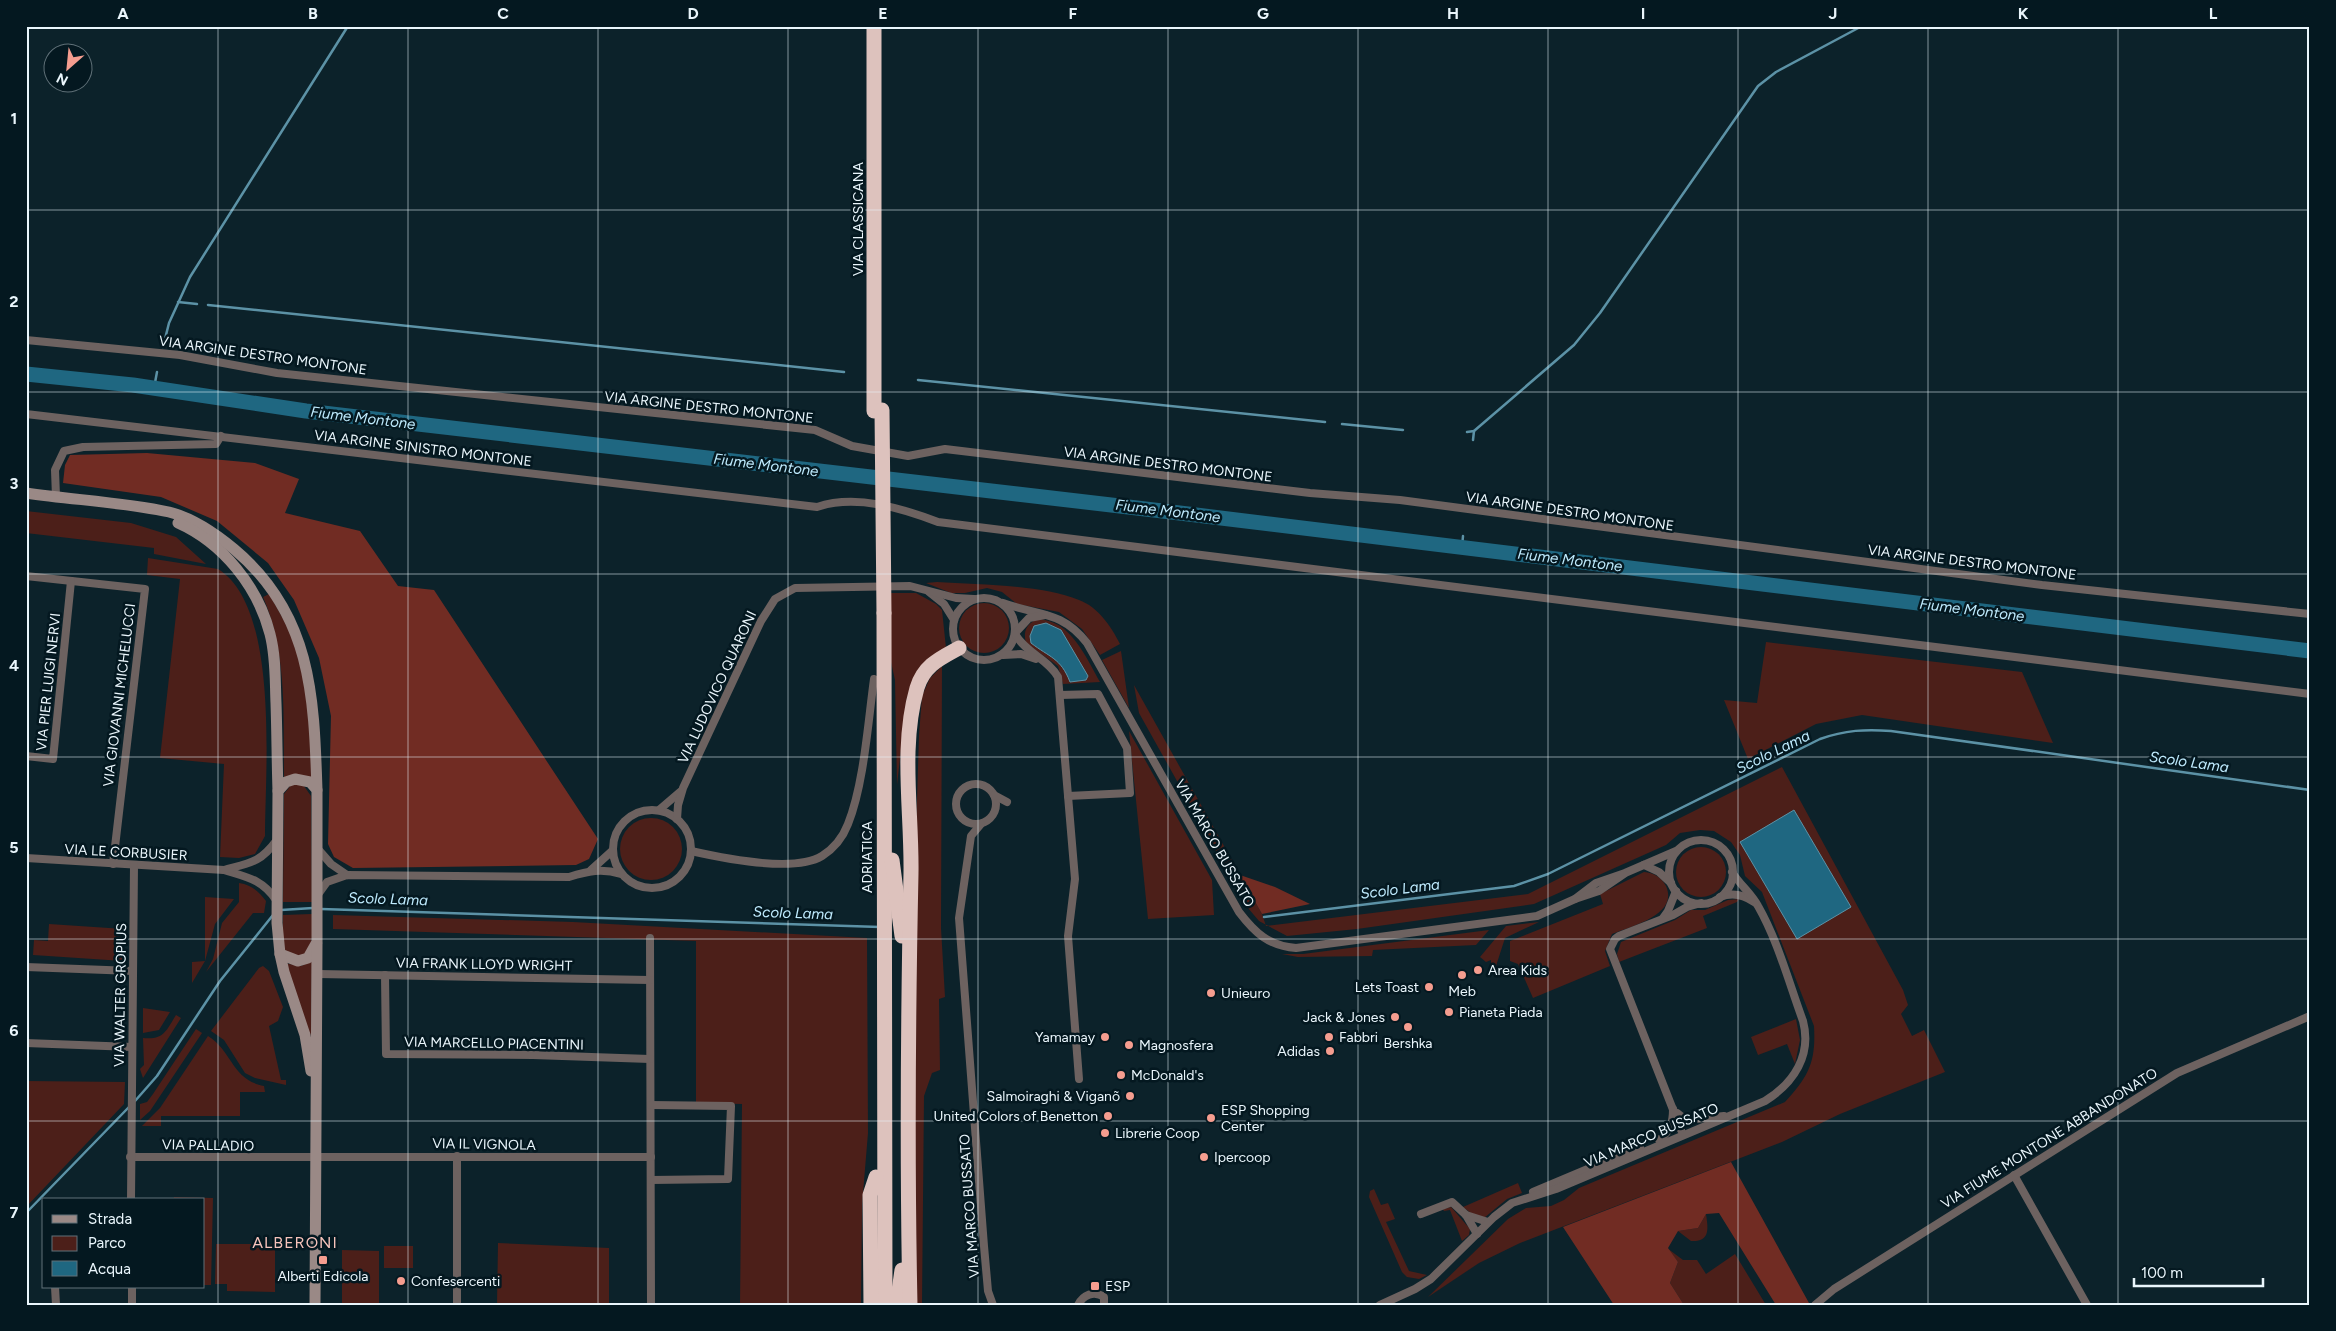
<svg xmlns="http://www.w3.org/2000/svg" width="2336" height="1331" viewBox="0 0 2336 1331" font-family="Figtree,sans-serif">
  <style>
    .green { fill: #4c1f19 }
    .forest { fill: #712c23 }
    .water { fill: #1f6781; stroke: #5c92a6 }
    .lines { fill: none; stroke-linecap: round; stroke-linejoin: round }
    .stream { stroke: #5c92a6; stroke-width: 2.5 }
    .river { stroke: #1f6781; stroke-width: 15 }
    .street { stroke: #6d6260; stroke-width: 8 }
    .secondary { stroke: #9a8986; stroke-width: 11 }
    .highway { stroke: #ddc2bd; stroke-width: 15 }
    .highway-bridge { stroke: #ddc2bd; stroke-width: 15 }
    .grid { fill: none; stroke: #eaf6fc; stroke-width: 1; stroke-opacity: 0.55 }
    .poi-dot { fill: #f59d8f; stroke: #041820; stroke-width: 2 }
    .labels { text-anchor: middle; stroke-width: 5; stroke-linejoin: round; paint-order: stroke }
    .street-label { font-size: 14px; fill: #eaf6fc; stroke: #041820 }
    .poi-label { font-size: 14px; fill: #eaf6fc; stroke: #041820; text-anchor: start }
    .water-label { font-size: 15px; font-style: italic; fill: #bfebfe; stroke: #041820 }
    .quarter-label { font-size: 16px; letter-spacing: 1px; fill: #f6c3bb; stroke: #041820 }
    .neatline { fill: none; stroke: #eaf6fc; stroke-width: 2 }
    .grid-label { font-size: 16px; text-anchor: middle; font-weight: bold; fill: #eaf6fc }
  </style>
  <rect width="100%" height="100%" fill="#0c222a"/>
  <!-- green -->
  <g class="green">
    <path d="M 26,511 L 131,523 L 176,537 L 206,564 L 154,554 L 154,548 L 26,533 Z"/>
    <path d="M 148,558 L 218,569 C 280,607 265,770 265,836 L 255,854 L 239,858 L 220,857 L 224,764 L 160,758 L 180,579 L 147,575 Z"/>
    <path d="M 937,582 C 979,585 1041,584 1079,600 C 1098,607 1111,626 1120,644 L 1100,655 L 1082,629 L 1059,612 L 1017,604 L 1002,592 L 987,588 L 965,593 L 951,593 L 926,583 Z"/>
    <path d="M 891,593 L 916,593 L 936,604 L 942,610 L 946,648 L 907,697 L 897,785 L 895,680 L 891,662 Z"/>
    <path d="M 269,594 C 282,616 294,637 300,661 C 311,699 310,741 313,780 C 302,773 296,774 284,779 C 283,719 288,654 263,597 Z"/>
    <circle cx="984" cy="628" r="25"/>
    <path d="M 1037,619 C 1071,620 1085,656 1100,682 L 1063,684 L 1058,666 L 1026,643 C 1023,631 1026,625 1037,619 Z"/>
    <path d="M 1766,642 L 2022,672 L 2053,743 L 1862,715 L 1816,724 L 1748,759 L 1724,700 L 1757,703 Z"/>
    <path d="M 1121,651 L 1129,708 L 1102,660 Z"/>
    <path d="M 942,666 L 941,928 L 945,997 L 939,999 L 940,1070 L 932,1073 L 924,1096 L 922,1305 L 918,1305 L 913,1295 L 915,866 L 919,735 L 922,696 L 930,678 Z"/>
    <path d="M 1134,685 L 1262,914 L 1266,926 L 1528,894 L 1782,767 L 1903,990 L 1908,1005 L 1901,1014 L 1912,1036 L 1924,1030 L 1945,1072 L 1840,1114 L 1782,1142 L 1520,1243 L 1479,1263 L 1428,1297 L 1508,1219 L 1526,1208 L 1551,1206 L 1564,1200 L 1579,1188 L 1785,1102 C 1809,1076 1816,1062 1814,1026 L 1762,892 L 1745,876 L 1740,855 L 1731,842 L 1714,831 L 1700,830 L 1680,833 L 1666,845 L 1534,904 L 1357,929 L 1287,936 L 1259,921 L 1248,908 L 1139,713 Z"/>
    <path d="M 1129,731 L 1212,880 L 1214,915 L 1148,919 Z"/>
    <path d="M 297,783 L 304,786 L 311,796 L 312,902 L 283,902 L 284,794 L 291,785 Z"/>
    <circle cx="651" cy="849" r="31"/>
    <circle cx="1701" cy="872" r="25"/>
    <path d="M 1644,872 C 1654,873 1661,877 1666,886 C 1679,915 1631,926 1612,934 L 1605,951 L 1610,966 L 1533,998 L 1518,964 L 1510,961 L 1510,941 L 1603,904 L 1600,894 Z"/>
    <path d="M 239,883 C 252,885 258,891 266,901 L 264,913 L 253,913 L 206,972 L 213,959 L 222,923 L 239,902 Z"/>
    <path d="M 205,897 L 234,899 L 215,924 L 205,961 L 192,983 L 192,962 L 205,961 Z"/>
    <path d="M 1739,899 L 1737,902 L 1703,916 L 1707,928 L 1619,962 L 1617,954 L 1621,942 L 1675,920 L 1691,910 L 1705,910 L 1728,900 Z"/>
    <path d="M 312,914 C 312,927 316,960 295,955 C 289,954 285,951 282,946 L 283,915 Z"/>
    <path d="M 333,915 L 573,922 L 867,938 L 868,1133 L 862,1205 L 861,1305 L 740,1305 L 742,1104 L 696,1103 L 696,941 L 333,929 Z"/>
    <path d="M 1539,922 L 1505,938 L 1496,966 L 1491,966 L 1491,960 L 1486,962 L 1480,957 L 1506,926 Z"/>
    <path d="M 49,924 L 124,929 L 123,961 L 33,955 L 34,940 L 48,941 Z"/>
    <path d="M 1489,930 L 1476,945 L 1373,950 L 1372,956 L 1298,957 L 1282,954 L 1303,954 Z"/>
    <path d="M 312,961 L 311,1033 L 310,1037 L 284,963 L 301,966 Z"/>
    <path d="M 263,966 L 269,971 L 283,1007 L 278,1021 L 269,1026 L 281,1080 L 286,1080 L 286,1085 L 255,1078 L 245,1073 L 224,1040 L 211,1031 L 259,968 Z"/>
    <path d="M 143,1008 L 170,1012 L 159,1030 L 143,1033 Z"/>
    <path d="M 176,1015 L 181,1018 L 143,1078 L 140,1069 L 144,1065 L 143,1038 C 164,1040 166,1031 176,1015 Z"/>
    <path d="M 1796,1019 L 1800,1040 L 1795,1064 L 1787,1044 L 1758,1055 L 1751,1037 Z"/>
    <path d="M 196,1029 L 202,1033 L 150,1111 L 140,1120 L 140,1104 L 147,1102 L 153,1094 Z"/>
    <path d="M 208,1036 C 233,1052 232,1080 264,1086 L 265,1092 L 240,1092 L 240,1116 L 161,1116 L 161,1126 L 142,1126 L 160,1108 Z"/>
    <path d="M 26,1081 L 125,1082 L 124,1104 L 26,1207 Z"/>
    <path d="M 1518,1183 L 1522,1193 L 1507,1199 L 1484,1218 L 1472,1214 L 1463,1207 Z"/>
    <path d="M 1374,1189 L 1381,1205 L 1388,1203 L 1395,1219 L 1386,1222 L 1409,1271 L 1427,1275 L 1419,1279 L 1407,1277 L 1402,1272 L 1369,1197 L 1370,1191 Z"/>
    <path d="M 174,1197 L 213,1198 L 211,1285 L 204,1285 L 204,1200 L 173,1200 Z"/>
    <path d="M 1451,1207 L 1470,1229 L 1469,1235 L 1462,1241 L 1450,1210 L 1444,1211 L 1443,1209 Z"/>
    <path d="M 1706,1214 C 1708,1228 1711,1242 1691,1241 L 1678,1231 L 1698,1228 Z"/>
    <path d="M 498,1243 L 609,1248 L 609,1305 L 497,1305 Z"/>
    <path d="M 216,1244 L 275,1244 L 275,1292 L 227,1291 L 227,1284 L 215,1284 Z"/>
    <rect x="384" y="1246" width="29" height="22"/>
    <path d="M 1667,1248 L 1683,1260 L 1697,1260 L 1706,1274 L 1735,1254 L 1766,1305 L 1684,1305 L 1670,1283 L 1678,1262 Z"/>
    <path d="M 342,1250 L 379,1251 L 379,1305 L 342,1305 Z"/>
  </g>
  <!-- forest -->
  <g class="forest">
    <path d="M 147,453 L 255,463 L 299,479 L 285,513 L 360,531 L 398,586 L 434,590 L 598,839 L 589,859 L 576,865 L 353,868 L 334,857 L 328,844 L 331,716 L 319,658 L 294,600 L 268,563 L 217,521 L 161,497 L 63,483 L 65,465 L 70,455 Z"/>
    <path d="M 1240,875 L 1275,887 L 1310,904 L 1262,914 Z"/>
    <path d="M 1731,1162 L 1809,1303 L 1776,1305 L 1719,1213 L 1706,1214 L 1698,1228 L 1678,1231 L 1668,1248 L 1678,1262 L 1670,1283 L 1684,1305 L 1614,1305 L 1563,1227 Z"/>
  </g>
  <!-- water -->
  <g class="water">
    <path d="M 1046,623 L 1061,630 L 1088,676 L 1086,680 L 1070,682 C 1061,658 1049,657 1031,643 L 1030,636 L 1034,626 Z"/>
    <path d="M 1794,810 L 1851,907 L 1797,939 L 1740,842 Z"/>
  </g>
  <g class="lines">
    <!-- stream -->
    <g class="stream">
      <path d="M 178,302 L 197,304"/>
      <path d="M 208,305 L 844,372"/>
      <path d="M 163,347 L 169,323 L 190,277 L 348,26"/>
      <path d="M 918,380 L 1325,422"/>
      <path d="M 154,388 L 157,372"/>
      <path d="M 1342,424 L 1403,430"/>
      <path d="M 1467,432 L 1474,431 L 1574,345 L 1600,313 L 1758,86 L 1776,72 L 1862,26"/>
      <path d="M 1473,440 L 1474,431"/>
      <path d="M 1462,547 L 1463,536"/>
      <path d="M 321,909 L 880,927"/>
      <path d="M 281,910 L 313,908"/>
      <path d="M 1264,917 L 1514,886 L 1548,874 L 1820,739 C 1845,730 1866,729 1891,731 L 2310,790"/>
      <path d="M 135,1101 L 157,1076 L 220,981 L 273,915"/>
      <path d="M 26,1213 L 129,1107"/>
    </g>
    <!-- river -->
    <path class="river" d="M 26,374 L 133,385 L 306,411 L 1188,514 L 2310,651"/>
    <!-- street -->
    <g class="street">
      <path d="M 26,340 L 180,355 L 277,373 L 815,430 L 852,446 L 908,456 L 945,449 L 1310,493 L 1400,500 L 2042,585 L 2310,614"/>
      <path d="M 26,414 L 817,507 C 856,494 901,508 938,522 L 2310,694"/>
      <path d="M 56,497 L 55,470 L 64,451 L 83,447 L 216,444 L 221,436"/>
      <path d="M 26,576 L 145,589 L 113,864"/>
      <path d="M 929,592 L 944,604 L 954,620"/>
      <circle cx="984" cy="629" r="31"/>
      <path d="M 1003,603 C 1038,616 1061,610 1087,643 L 1239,912 C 1255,933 1269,946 1296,948 L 1537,916 L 1575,899 L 1596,883 L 1625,873 L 1676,851"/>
      <path d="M 1016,632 L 1029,618 L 1045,615"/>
      <path d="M 1015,634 C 1026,653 1048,659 1058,677 L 1075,879 L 1068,936 L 1079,1079"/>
      <path d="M 1003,655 L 1021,654 L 1036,659"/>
      <path d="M 1060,695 L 1098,694 L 1127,748 L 1130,793 L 1068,796"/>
      <path d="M 26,756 L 53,759 L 71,581"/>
      <circle cx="976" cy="804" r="20"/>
      <path d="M 994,795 L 1007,802"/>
      <circle cx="652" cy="849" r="39"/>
      <path d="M 659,810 L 680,792"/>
      <path d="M 677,819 L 678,805 L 683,788 L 761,621 L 775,599 L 795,588 L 910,586 L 956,598 L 974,599"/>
      <path d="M 981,824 L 971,836 L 959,918 L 984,1246 L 988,1291 L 993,1305"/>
      <circle cx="1701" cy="872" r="32"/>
      <path d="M 317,848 L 331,864 L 347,875"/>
      <path d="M 691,851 C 722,858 794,873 822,856 C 833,849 843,837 848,824 C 864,784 868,722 874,679"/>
      <path d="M 26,858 L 224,870 C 246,877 262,879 276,900"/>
      <path d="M 1644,865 L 1659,872 L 1671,883"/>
      <path d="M 224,870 C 250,863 260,863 277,840"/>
      <path d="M 591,870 L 612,851"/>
      <path d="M 317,896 L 327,882 L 347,875 L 569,877 C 588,871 602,868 621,874"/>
      <path d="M 1720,897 C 1732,892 1744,895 1754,902"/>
      <path d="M 1575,899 L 1599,891 L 1624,874"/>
      <path d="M 1663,918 L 1668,911 L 1676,891"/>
      <path d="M 650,938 L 651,1305"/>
      <path d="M 26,967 L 133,971"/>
      <path d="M 318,974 L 650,980"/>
      <path d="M 385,975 L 386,1054 L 533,1055 L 650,1059"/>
      <path d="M 26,1043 L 132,1047"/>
      <path d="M 651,1105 L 731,1106 L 728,1179 L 651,1180"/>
      <path d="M 1677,1113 L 1686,1120 L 1724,1116"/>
      <path d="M 1681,1130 L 1610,949 L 1615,939 L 1619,936 L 1673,915 L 1687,907 L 1701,903"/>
      <path d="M 1659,1140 C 1670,1132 1673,1123 1673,1109"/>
      <path d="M 457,1156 L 457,1305"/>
      <path d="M 130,1157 L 651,1157"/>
      <path d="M 2014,1175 L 2087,1305"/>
      <path d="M 1533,1192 L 1640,1147"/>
      <path d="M 131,1200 L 134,865"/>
      <path d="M 1421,1214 L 1452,1202 L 1466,1215 L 1477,1234"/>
      <path d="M 1466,1215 L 1488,1222"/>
      <path d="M 55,1287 L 56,1305"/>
      <path d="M 132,1287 L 132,1305"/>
      <path d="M 1078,1305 C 1083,1295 1094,1290 1104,1297 L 1104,1305"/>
      <path d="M 1380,1305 L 1415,1289 L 1431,1279 L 1494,1217 L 1512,1203 L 1556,1189 L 1765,1101 C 1794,1083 1812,1055 1803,1021 C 1789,983 1778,941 1758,906 C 1751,893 1740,885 1732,872"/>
      <path d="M 1815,1305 L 1834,1289 L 2177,1073 L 2310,1016"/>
    </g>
    <!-- secondary -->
    <g class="secondary">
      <path d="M 26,493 C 73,500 123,502 169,512 C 193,518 216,534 234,549 C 312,614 314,697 317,790"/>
      <path d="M 178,523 C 223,543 258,587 270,634 C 276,657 275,680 276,703 C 277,732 277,762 278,791"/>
      <path d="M 295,779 L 310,782 L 317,790 L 317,942 L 308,958 L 298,961 L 280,954 L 277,923 L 278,791 L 286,782 Z"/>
      <path d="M 280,954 L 284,972 L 305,1035 L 311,1071"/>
      <path d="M 315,1305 L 317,944"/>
    </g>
    <!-- highway -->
    <g class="highway">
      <path d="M 874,411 L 874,26"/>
      <path d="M 884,613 L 885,1305"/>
      <path d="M 892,860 L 902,936"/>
      <path d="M 871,1305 L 870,1195 L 876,1177"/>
      <path d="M 897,1305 L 902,1270"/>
      <path d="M 910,1305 C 907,1161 908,1017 911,873 C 912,812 900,747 917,688 C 924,665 941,658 959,648"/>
    </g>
    <!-- highway-bridge -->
    <path class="highway-bridge" d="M 882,410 L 884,613"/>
  </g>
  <!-- grid -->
  <path class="grid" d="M 218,26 L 218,1305M 408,26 L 408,1305M 598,26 L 598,1305M 788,26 L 788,1305M 978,26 L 978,1305M 1168,26 L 1168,1305M 1358,26 L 1358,1305M 1548,26 L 1548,1305M 1738,26 L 1738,1305M 1928,26 L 1928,1305M 2118,26 L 2118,1305M 26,210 L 2310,210M 26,392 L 2310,392M 26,574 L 2310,574M 26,757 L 2310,757M 26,939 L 2310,939M 26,1121 L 2310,1121"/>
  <!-- markers -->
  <g class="poi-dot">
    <circle cx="1478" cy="970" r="5"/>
    <circle cx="1462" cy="975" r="5"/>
    <circle cx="1429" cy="987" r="5"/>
    <circle cx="1211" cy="993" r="5"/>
    <circle cx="1449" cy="1012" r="5"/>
    <circle cx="1395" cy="1017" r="5"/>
    <circle cx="1408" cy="1027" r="5"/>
    <circle cx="1105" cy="1037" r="5"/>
    <circle cx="1329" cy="1037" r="5"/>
    <circle cx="1129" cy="1045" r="5"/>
    <circle cx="1330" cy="1051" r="5"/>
    <circle cx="1121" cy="1075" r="5"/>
    <circle cx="1130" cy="1096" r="5"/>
    <circle cx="1108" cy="1116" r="5"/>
    <circle cx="1211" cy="1118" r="5"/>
    <circle cx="1105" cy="1133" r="5"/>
    <circle cx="1204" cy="1157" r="5"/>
    <rect x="318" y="1255" width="10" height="10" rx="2.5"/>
    <circle cx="401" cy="1281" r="5"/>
    <rect x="1090" y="1281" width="10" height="10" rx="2.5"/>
  </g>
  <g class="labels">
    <!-- street labels -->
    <g class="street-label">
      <text transform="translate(858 219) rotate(-90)" y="5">VIA CLASSICANA</text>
      <text transform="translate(263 355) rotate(8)" y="5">VIA ARGINE DESTRO MONTONE</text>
      <text transform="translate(709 407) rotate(6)" y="5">VIA ARGINE DESTRO MONTONE</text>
      <text transform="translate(423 448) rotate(7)" y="5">VIA ARGINE SINISTRO MONTONE</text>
      <text transform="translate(1168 464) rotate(7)" y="5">VIA ARGINE DESTRO MONTONE</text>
      <text transform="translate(1570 511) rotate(8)" y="5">VIA ARGINE DESTRO MONTONE</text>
      <text transform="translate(1972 562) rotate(7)" y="5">VIA ARGINE DESTRO MONTONE</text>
      <text transform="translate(48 682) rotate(-84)" y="5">VIA PIER LUIGI NERVI</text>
      <text transform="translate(717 687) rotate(-65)" y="5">VIA LUDOVICO QUARONI</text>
      <text transform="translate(119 695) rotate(-83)" y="5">VIA GIOVANNI MICHELUCCI</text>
      <text transform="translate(1215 843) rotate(60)" y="5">VIA MARCO BUSSATO</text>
      <text transform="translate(126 852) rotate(3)" y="5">VIA LE CORBUSIER</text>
      <text transform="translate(867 857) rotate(-90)" y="5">ADRIATICA</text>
      <text transform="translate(484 964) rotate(1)" y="5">VIA FRANK LLOYD WRIGHT</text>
      <text transform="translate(120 995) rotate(-89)" y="5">VIA WALTER GROPIUS</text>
      <text transform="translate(494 1043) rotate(1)" y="5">VIA MARCELLO PIACENTINI</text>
      <text transform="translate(1651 1135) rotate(-23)" y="5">VIA MARCO BUSSATO</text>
      <text transform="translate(2049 1138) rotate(-32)" y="5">VIA FIUME MONTONE ABBANDONATO</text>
      <text transform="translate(484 1144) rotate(1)" y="5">VIA IL VIGNOLA</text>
      <text transform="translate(208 1145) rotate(1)" y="5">VIA PALLADIO</text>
      <text transform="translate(969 1206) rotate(-94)" y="5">VIA MARCO BUSSATO</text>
    </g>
    <!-- poi labels -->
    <g class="poi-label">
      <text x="1488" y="975">Area Kids</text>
      <text x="1419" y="992" text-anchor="end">Lets Toast</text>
      <text x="1462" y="996" text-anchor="middle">Meb</text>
      <text x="1221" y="998">Unieuro</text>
      <text x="1459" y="1017">Pianeta Piada</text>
      <text x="1385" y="1022" text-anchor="end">Jack &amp; Jones</text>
      <text x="1095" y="1042" text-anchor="end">Yamamay</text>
      <text x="1339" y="1042">Fabbri</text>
      <text x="1408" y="1048" text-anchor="middle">Bershka</text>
      <text x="1139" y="1050">Magnosfera</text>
      <text x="1320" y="1056" text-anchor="end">Adidas</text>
      <text x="1131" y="1080">McDonald's</text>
      <text x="1120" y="1101" text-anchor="end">Salmoiraghi &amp; Viganõ</text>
      <text x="1221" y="1115">ESP Shopping<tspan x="1221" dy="16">Center</tspan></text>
      <text x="1098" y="1121" text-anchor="end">United Colors of Benetton</text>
      <text x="1115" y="1138">Librerie Coop</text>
      <text x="1214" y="1162">Ipercoop</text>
      <text x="323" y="1281" text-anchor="middle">Alberti Edicola</text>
      <text x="411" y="1286">Confesercenti</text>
      <text x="1105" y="1291">ESP</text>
    </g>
    <!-- water labels -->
    <g class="water-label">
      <text transform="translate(363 418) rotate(7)" y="5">Fiume Montone</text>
      <text transform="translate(766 465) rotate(7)" y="5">Fiume Montone</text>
      <text transform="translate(1168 511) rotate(7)" y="5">Fiume Montone</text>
      <text transform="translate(1570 560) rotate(7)" y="5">Fiume Montone</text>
      <text transform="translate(1972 610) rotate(7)" y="5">Fiume Montone</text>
      <text transform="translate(1773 752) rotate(-26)" y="5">Scolo Lama</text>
      <text transform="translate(2189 762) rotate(8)" y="5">Scolo Lama</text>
      <text transform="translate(1400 889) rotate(-7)" y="5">Scolo Lama</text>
      <text transform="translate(388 899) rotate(2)" y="5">Scolo Lama</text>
      <text transform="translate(793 913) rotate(2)" y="5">Scolo Lama</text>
    </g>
    <!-- quarter labels -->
    <g class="quarter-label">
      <text x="295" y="1248">ALBERONI</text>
    </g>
  </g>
  <!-- border -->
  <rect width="2336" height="1331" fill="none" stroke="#041820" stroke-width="55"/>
  <!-- legend -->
  <rect x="42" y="1198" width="162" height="90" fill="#041820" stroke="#607178"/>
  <rect x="52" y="1215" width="25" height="8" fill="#9a8986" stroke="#607178"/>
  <text x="88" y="1224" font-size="15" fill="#eaf6fc">Strada</text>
  <rect x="52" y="1236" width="25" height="15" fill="#4c1f19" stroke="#607178"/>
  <text x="88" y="1248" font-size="15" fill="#eaf6fc">Parco</text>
  <rect x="52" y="1261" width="25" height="15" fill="#1f6781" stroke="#607178"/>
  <text x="88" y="1274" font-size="15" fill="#eaf6fc">Acqua</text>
  <!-- north arrow -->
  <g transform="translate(68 68) rotate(207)"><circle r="24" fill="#041820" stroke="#607178"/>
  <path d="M0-4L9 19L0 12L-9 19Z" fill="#f59d8f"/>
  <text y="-8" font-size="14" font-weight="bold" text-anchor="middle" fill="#eaf6fc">N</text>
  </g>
  <!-- scale -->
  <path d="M2134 1278v8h129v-8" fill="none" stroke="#eaf6fc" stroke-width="2.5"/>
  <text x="2141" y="1278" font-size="15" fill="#eaf6fc" stroke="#041820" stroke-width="4" paint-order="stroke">100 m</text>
  <rect x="28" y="28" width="2280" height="1276" class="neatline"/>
  <g class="grid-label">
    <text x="123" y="19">A</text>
    <text x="313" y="19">B</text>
    <text x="503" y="19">C</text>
    <text x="693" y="19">D</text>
    <text x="883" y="19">E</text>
    <text x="1073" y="19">F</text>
    <text x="1263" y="19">G</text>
    <text x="1453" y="19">H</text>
    <text x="1643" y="19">I</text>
    <text x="1833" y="19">J</text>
    <text x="2023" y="19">K</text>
    <text x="2213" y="19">L</text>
    <text x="14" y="124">1</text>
    <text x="14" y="307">2</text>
    <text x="14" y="489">3</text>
    <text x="14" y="671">4</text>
    <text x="14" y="853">5</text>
    <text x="14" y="1036">6</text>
    <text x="14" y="1218">7</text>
  </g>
</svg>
